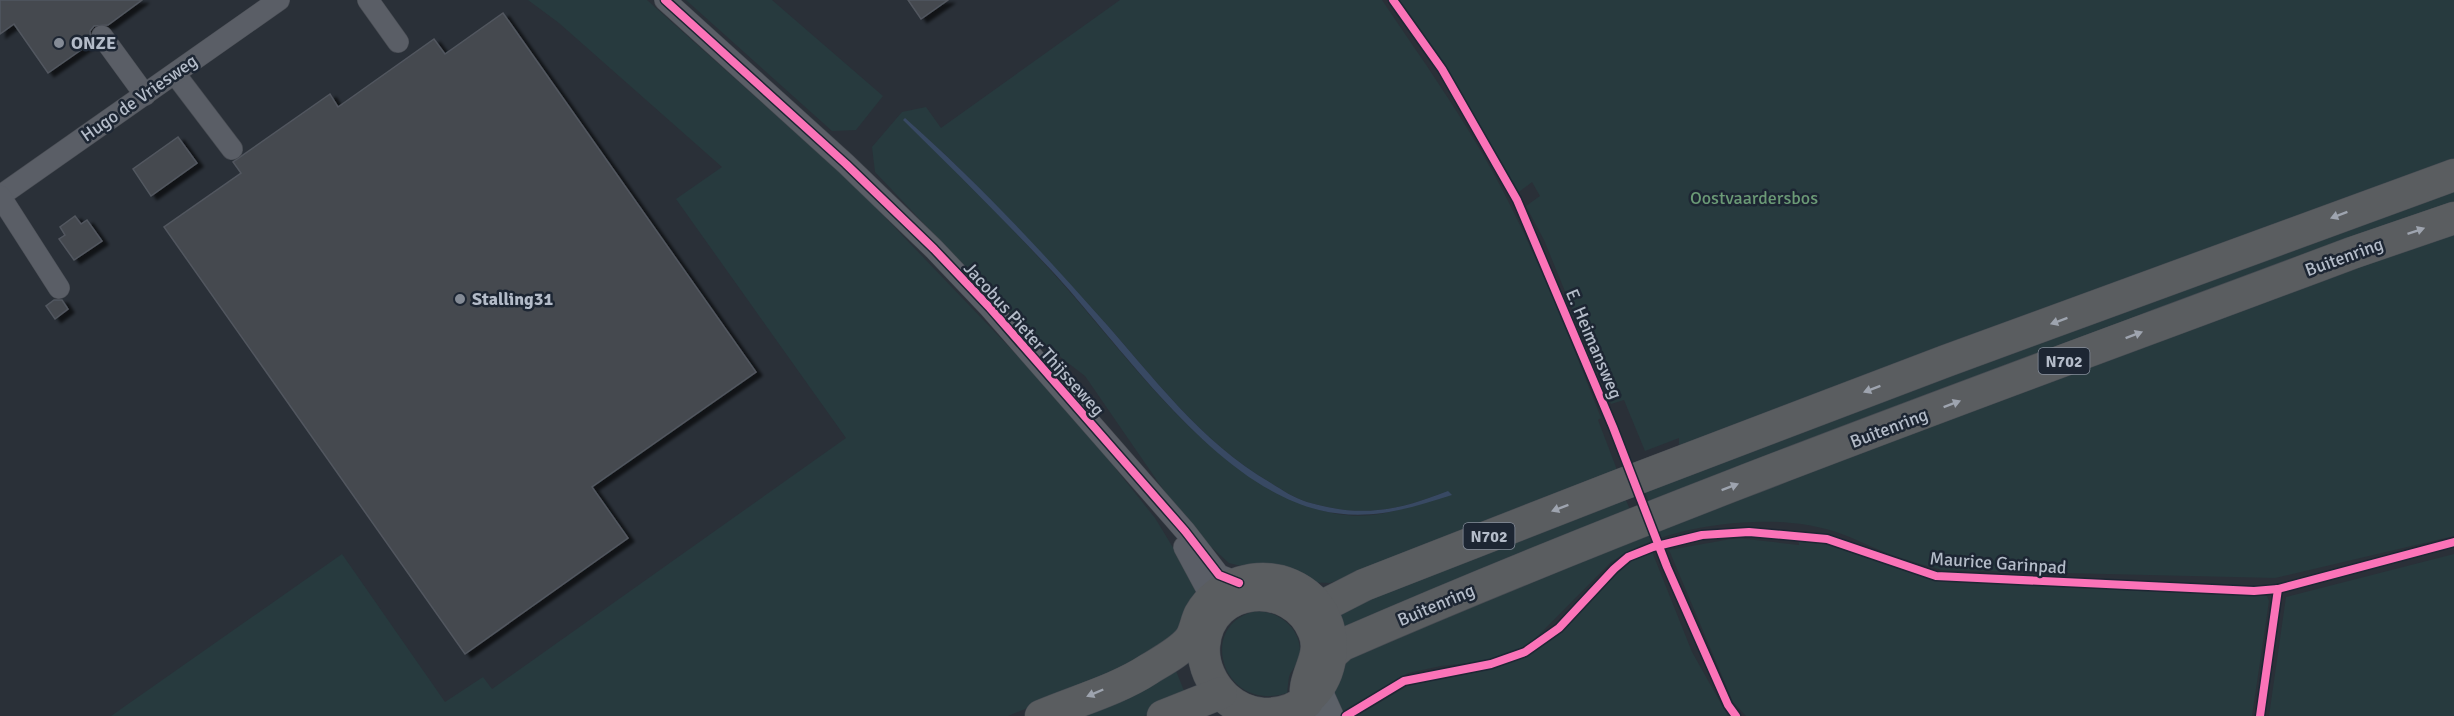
<svg xmlns="http://www.w3.org/2000/svg" width="2454" height="716" viewBox="0 0 2454 716" font-family="Signika,sans-serif">
  <style>
    .green { fill: #273a3e; fill-rule: evenodd }
    .water { fill: #384963 }
    .building { fill: #444950; stroke: #52575f; stroke-width: 1.5; filter: url(#shadow) }
    .lines { fill: none; stroke-linecap: round; stroke-linejoin: round }
    .minor-casing { stroke: #484c53; stroke-width: 22 }
    .major-casing { stroke: #484c55; stroke-width: 28 }
    .highway-casing { stroke: #474c53; stroke-width: 33 }
    .minor { stroke: #5a5e66; stroke-width: 21 }
    .major { stroke: #5c6168; stroke-width: 27 }
    .highway { stroke: #5a5d60; stroke-width: 32 }
    .cycleway-casing { stroke: #1d2633; stroke-width: 11 }
    .cycleway { stroke: #fb73b8; stroke-width: 8 }
    .oneway { fill: #9ea4af }
    .poi-dot { fill: #848b96; stroke: #1d2633; stroke-width: 2 }
    .labels { text-anchor: middle; stroke-width: 5; stroke-linejoin: round; paint-order: stroke }
    .shield { fill: #1d2633; stroke: #878f9c; stroke-width: 1.5 }
    .shield-label { font-size: 16px; font-weight: bold; fill: #b4bcc9 }
    .poi-label { font-size: 18px; font-weight: bold; fill: #b4bcc9; stroke: #1d2633; text-anchor: start }
    .street-label { font-size: 18px; fill: #b4bcc9; stroke: #1d2633 }
    .park-label { font-size: 18px; fill: #6b9a76; stroke: #1d2633 }
  </style>
  <defs>
    <filter id="shadow"><feDropShadow dx="6" dy="3.5" stdDeviation="1.5" flood-color="#0009"/></filter>
  </defs>
  <rect width="100%" height="100%" fill="#2a3038"/>
  <!-- green -->
  <g class="green">
    <path d="M 528,0 L 647,0 L 854,185 L 1014,352 L 1073,415 L 1155,518 L 1194,582 L 1196,593 L 1187,624 L 1145,659 L 1008,716 L 111,716 L 342,554 L 445,702 L 483,677 L 492,689 L 846,438 L 676,199 L 722,167 L 559,23 Z"/>
    <path d="M 686,0 L 772,0 L 883,96 L 856,130 L 832,131 Z"/>
    <path d="M 1120,0 L 1382,0 C 1421,58 1462,115 1495,176 C 1537,254 1569,336 1601,418 L 1598,420 L 1619,475 L 1405,557 L 1330,583 L 1305,582 L 1229,563 L 1210,546 L 1167,495 L 1085,376 L 1024,329 L 875,172 L 872,147 L 902,112 L 926,107 L 941,128 ZM 904,120 C 944,150 978,187 1012,223 C 1041,254 1071,284 1099,316 C 1153,376 1200,442 1271,483 C 1282,490 1294,498 1307,502 C 1361,518 1397,511 1448,491 C 1403,510 1367,525 1317,509 C 1207,475 1128,355 1053,273 C 1005,220 954,170 904,120 Z"/>
    <path d="M 1398,0 L 2454,0 L 2454,160 L 1679,446 L 1679,438 L 1645,451 L 1624,400 L 1611,404 L 1544,240 L 1526,206 L 1540,196 L 1532,182 L 1519,192 L 1442,61 Z"/>
    <path d="M 2454,186 L 2454,205 L 1649,502 L 1642,484 Z"/>
    <path d="M 2454,231 L 2454,536 L 2275,578 L 1942,570 C 1924,565 1906,560 1889,554 C 1868,546 1847,534 1826,529 C 1764,512 1661,525 1610,563 L 1525,649 L 1485,661 L 1441,666 L 1408,673 L 1336,715 L 1331,702 L 1346,658 L 1732,497 Z"/>
    <path d="M 1622,491 L 1632,514 L 1344,635 L 1330,607 Z"/>
    <path d="M 1798,536 C 1851,544 1898,569 1949,581 L 2267,596 L 2269,601 L 2252,716 L 1746,716 L 1733,702 L 1669,550 L 1737,538 L 1799,545 Z"/>
    <path d="M 1651,549 L 1692,652 L 1728,716 L 1357,716 L 1407,686 L 1523,658 L 1557,634 L 1621,565 Z"/>
    <path d="M 2454,554 L 2454,716 L 2269,716 L 2286,597 Z"/>
    <path d="M 1257,611 C 1279,612 1301,628 1300,653 C 1300,661 1294,667 1290,674 C 1288,679 1288,687 1287,693 C 1222,714 1195,623 1257,611 Z"/>
    <path d="M 1176,671 L 1187,698 L 1144,716 L 1066,716 Z"/>
  </g>
  <!-- water -->
  <path class="water" d="M 905,118 C 973,178 1038,247 1099,316 C 1153,376 1200,442 1271,483 C 1282,490 1294,498 1307,502 C 1361,518 1397,511 1448,491 L 1452,495 C 1407,509 1368,522 1319,510 C 1214,484 1124,349 1053,272 C 1004,220 954,170 903,120 Z"/>
  <!-- building -->
  <g class="building">
    <path d="M 0,0 L 142,0 L 108,25 L 94,26 L 90,31 L 91,43 L 48,73 L 14,24 L 0,34 Z"/>
    <path d="M 908,0 L 948,0 L 921,19 Z"/>
    <path d="M 503,13 L 756,372 L 592,487 L 628,538 L 465,654 L 164,227 L 241,173 L 233,162 L 330,94 L 338,107 L 434,39 L 445,54 Z"/>
    <path d="M 178,137 L 197,163 L 151,196 L 133,169 Z"/>
    <path d="M 75,216 L 81,224 L 87,220 L 102,241 L 74,260 L 59,239 L 65,235 L 60,227 Z"/>
    <path d="M 54,300 L 62,300 L 68,309 L 55,319 L 46,306 Z"/>
  </g>
  <g class="lines">
    <defs>
      <g id="minor">
        <path d="M 368,0 L 398,42"/>
        <path d="M 665,0 L 846,164 L 934,249 L 990,308 L 1185,531 L 1219,575 L 1239,583"/>
        <path d="M 102,36 L 145,95"/>
        <path d="M 175,74 L 232,149"/>
        <path d="M 0,196 L 279,0"/>
        <path d="M 0,196 L 59,288"/>
        <path d="M 1184,547 L 1212,599"/>
      </g>
      <path id="major" d="M 1321,686 L 1321,696 L 1330,716"/>
      <g id="highway">
        <path d="M 1298,607 L 1319,608 L 1364,585 L 1615,487 L 1946,361 L 2454,175"/>
        <path d="M 1331,655 L 1342,645 C 1673,501 2014,380 2352,253 L 2454,218"/>
        <path d="M 1041,716 C 1076,701 1117,690 1149,669 C 1162,661 1181,651 1190,639 C 1195,632 1196,622 1200,614 C 1218,583 1259,571 1291,585 C 1356,614 1338,716 1263,714 C 1250,713 1236,707 1226,698 C 1212,685 1202,665 1204,645 C 1209,584 1293,578 1314,632 C 1325,658 1300,677 1307,702"/>
        <path d="M 1163,716 L 1221,693"/>
      </g>
    </defs>
    <!-- minor casing -->
    <use href="#minor" class="minor-casing"/>
    <!-- major casing -->
    <use href="#major" class="major-casing"/>
    <!-- highway casing -->
    <use href="#highway" class="highway-casing"/>
    <!-- minor -->
    <use href="#minor" class="minor"/>
    <!-- major -->
    <use href="#major" class="major"/>
    <!-- highway -->
    <use href="#highway" class="highway"/>
    <defs>
      <g id="cycleway">
        <path d="M 665,0 L 846,164 L 934,249 L 990,308 L 1185,531 L 1219,575 L 1239,583"/>
        <path d="M 1393,0 L 1442,69 L 1517,200 L 1613,427 L 1667,567 L 1728,705 L 1736,716"/>
        <path d="M 1346,716 L 1404,681 L 1491,664 L 1525,652 L 1559,628 L 1614,569 L 1628,557 L 1653,547 L 1702,535 L 1749,532 L 1827,539 L 1936,576 L 2254,591 L 2278,589 L 2454,542"/>
        <path d="M 2260,716 L 2278,589"/>
      </g>
    </defs>
    <!-- cycleway casing -->
    <use href="#cycleway" class="cycleway-casing"/>
    <!-- cycleway -->
    <use href="#cycleway" class="cycleway"/>
  </g>
  <!-- one-way arrows -->
  <defs><path id="oneway-solid" d="M-6-.8H1V-3.2L6.5 0L1 3.2V.8H-6Z" transform="scale(1.5)"/></defs>
  <g class="oneway">
    <use href="#oneway-solid" transform="translate(2339 215) rotate(159)"/>
    <use href="#oneway-solid" transform="translate(2416 231) rotate(-19)"/>
    <use href="#oneway-solid" transform="translate(2059 321) rotate(160)"/>
    <use href="#oneway-solid" transform="translate(2134 335) rotate(-21)"/>
    <use href="#oneway-solid" transform="translate(1872 389) rotate(159)"/>
    <use href="#oneway-solid" transform="translate(1952 404) rotate(-21)"/>
    <use href="#oneway-solid" transform="translate(1730 487) rotate(-21)"/>
    <use href="#oneway-solid" transform="translate(1560 508) rotate(159)"/>
    <use href="#oneway-solid" transform="translate(1095 693) rotate(157)"/>
  </g>
  <!-- markers -->
  <g class="poi-dot">
    <circle cx="59" cy="43" r="6"/>
    <circle cx="460" cy="299" r="6"/>
  </g>
  <g class="labels">
    <!-- shield labels -->
    <g class="shield">
      <rect x="2038.5" y="348" width="51" height="26" rx="4.5"/>
      <rect x="1463.5" y="523" width="51" height="26" rx="4.5"/>
    </g>
    <g class="shield-label">
      <text x="2064" y="367">N702</text>
      <text x="1489" y="542">N702</text>
    </g>
    <!-- poi labels -->
    <g class="poi-label">
      <text x="71" y="49">ONZE</text>
      <text x="472" y="305">Stalling31</text>
    </g>
    <!-- street labels -->
    <g class="street-label">
      <text transform="translate(139 98) rotate(-35)" y="6">Hugo de Vriesweg</text>
      <text transform="translate(2344 257) rotate(-20)" y="6">Buitenring</text>
      <text transform="translate(1034 339) rotate(48)" y="6">Jacobus Pieter Thijsseweg</text>
      <text transform="translate(1594 344) rotate(67)" y="6">E. Heimansweg</text>
      <text transform="translate(1889 428) rotate(-21)" y="6">Buitenring</text>
      <text transform="translate(1998 563) rotate(4)" y="6">Maurice Garinpad</text>
      <text transform="translate(1436 605) rotate(-23)" y="6">Buitenring</text>
    </g>
    <!-- park labels -->
    <g class="park-label">
      <text x="1754" y="204">Oostvaardersbos</text>
    </g>
  </g>
</svg>
